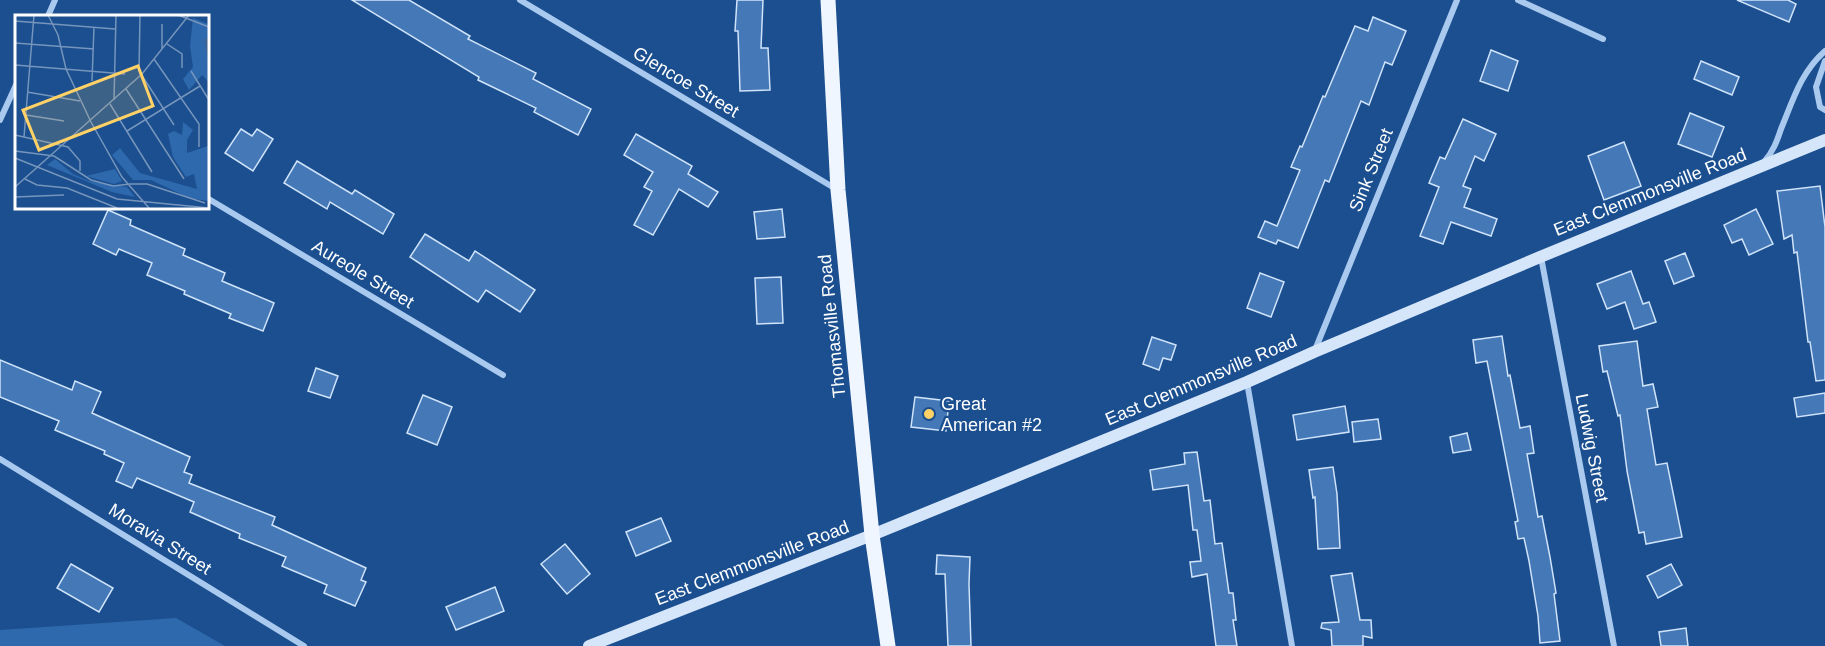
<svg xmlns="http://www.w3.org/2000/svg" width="1825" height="646" viewBox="0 0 1825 646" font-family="Arial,sans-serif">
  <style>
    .green { fill: #2e69ad }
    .building { fill: #4478b7; stroke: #cfe3fa; stroke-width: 1.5 }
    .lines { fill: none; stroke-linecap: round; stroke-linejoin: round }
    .minor { stroke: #a9c9ee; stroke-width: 6 }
    .secondary { stroke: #d6e6fa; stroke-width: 12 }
    .primary { stroke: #f0f6ff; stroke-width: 15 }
    .poi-dot { fill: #ffd166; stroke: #1b4f8f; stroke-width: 2 }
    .labels { text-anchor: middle; stroke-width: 4.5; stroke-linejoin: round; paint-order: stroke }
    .street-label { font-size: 18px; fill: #fff; stroke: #1b4f8f }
    .poi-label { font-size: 18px; fill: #fff; stroke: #1b4f8f; text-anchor: start }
    .inset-river { fill: none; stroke: #3c6290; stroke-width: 3 }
    .inset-road { fill: none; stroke: #7695bc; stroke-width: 1.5 }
    .view { fill: #ffd166; fill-opacity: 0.15; stroke: #ffd166; stroke-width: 3 }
    .inset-edge { fill: none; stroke: #fff; stroke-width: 3 }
  </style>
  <rect width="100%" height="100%" fill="#1b4f8f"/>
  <!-- green -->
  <path class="green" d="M 176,618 L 225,646 L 0,646 L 0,630 Z"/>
  <!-- building -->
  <g class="building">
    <path d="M 352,0 L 409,0 L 470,36 L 468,39 L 536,73 L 533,79 L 591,109 L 578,135 L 534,112 L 536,108 L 478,80 L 479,77 Z"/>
    <path d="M 737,0 L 763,0 L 761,48 L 768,48 L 770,90 L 740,91 L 738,31 L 735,31 Z"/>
    <path d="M 1737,0 L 1788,0 L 1796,4 L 1789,22 Z"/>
    <path d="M 1373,17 L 1406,31 L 1392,65 L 1385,62 L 1369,105 L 1361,101 L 1329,182 L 1325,180 L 1298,248 L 1278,240 L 1276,244 L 1258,237 L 1265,221 L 1277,226 L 1300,170 L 1291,167 L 1300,146 L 1302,147 L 1323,96 L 1325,97 L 1355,26 L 1368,31 Z"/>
    <path d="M 1491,50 L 1518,61 L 1508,91 L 1480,81 Z"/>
    <path d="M 1701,61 L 1739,77 L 1732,95 L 1694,79 Z"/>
    <path d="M 1690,113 L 1724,127 L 1712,157 L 1678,144 Z"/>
    <path d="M 1463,119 L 1496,134 L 1484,161 L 1475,156 L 1463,186 L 1471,189 L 1464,207 L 1497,219 L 1491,236 L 1451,222 L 1443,244 L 1420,236 L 1439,187 L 1429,183 L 1440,157 L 1445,159 Z"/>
    <path d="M 241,129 L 252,136 L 257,129 L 273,139 L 253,171 L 225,153 Z"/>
    <path d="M 636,134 L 692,166 L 688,174 L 718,192 L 708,207 L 679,189 L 653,235 L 634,225 L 652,191 L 644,187 L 653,172 L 624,155 Z"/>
    <path d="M 1624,142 L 1641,186 L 1604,200 L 1588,156 Z"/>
    <path d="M 297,161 L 352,194 L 355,190 L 394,214 L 383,234 L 330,202 L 327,209 L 284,183 Z"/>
    <path d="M 1820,186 L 1825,227 L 1825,380 L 1816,381 L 1810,342 L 1808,342 L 1797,252 L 1794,253 L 1792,235 L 1784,239 L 1777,191 Z"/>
    <path d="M 782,209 L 785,237 L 757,239 L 754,212 Z"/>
    <path d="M 1756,209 L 1773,244 L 1749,255 L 1742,239 L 1732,243 L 1724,225 Z"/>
    <path d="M 108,210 L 131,220 L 130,225 L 185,249 L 183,255 L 225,273 L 222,281 L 274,303 L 263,331 L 229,318 L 231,314 L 184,294 L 185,291 L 147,275 L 152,263 L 119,249 L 116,255 L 93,244 Z"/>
    <path d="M 425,234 L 469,261 L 475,251 L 535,290 L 520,312 L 486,290 L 478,302 L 410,257 Z"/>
    <path d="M 1685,253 L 1694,276 L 1674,284 L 1665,261 Z"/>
    <path d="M 1631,271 L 1643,304 L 1649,302 L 1656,322 L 1634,329 L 1625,302 L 1607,309 L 1597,284 Z"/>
    <path d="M 1260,273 L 1284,282 L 1271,317 L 1247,308 Z"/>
    <path d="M 781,277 L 783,323 L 757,324 L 755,278 Z"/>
    <path d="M 1502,336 L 1508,376 L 1510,375 L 1520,428 L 1530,426 L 1534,453 L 1527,454 L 1538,517 L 1542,516 L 1550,557 L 1556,593 L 1554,594 L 1560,641 L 1540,643 L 1538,616 L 1529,561 L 1524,538 L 1518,539 L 1515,522 L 1518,521 L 1487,361 L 1476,363 L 1473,340 Z"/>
    <path d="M 1152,337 L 1176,345 L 1171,360 L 1163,358 L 1159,370 L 1143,364 Z"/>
    <path d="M 1637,341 L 1643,386 L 1653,384 L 1658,407 L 1647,409 L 1656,465 L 1667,463 L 1682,537 L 1646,544 L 1644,532 L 1639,533 L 1627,471 L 1620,415 L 1618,416 L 1607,371 L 1603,372 L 1599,346 Z"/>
    <path d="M 0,360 L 72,390 L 75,381 L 101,392 L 92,413 L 190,457 L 184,472 L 192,475 L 189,483 L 275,517 L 272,525 L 366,568 L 361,580 L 366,582 L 355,606 L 324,593 L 327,585 L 282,566 L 286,557 L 239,538 L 240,534 L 190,512 L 194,502 L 137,478 L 132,488 L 116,481 L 124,463 L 104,454 L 105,451 L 55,430 L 59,421 L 0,397 Z"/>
    <path d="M 316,368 L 338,376 L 330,398 L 308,391 Z"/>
    <path d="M 1825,393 L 1825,413 L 1797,417 L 1794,398 Z"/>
    <path d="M 423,395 L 452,407 L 437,445 L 407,433 Z"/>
    <path d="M 915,397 L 949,401 L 946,431 L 911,427 Z"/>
    <path d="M 1345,406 L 1349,432 L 1297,440 L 1293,415 Z"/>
    <path d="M 1378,419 L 1381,439 L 1354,442 L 1352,422 Z"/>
    <path d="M 1467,433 L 1471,450 L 1453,453 L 1450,437 Z"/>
    <path d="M 1197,452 L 1204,501 L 1210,500 L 1215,544 L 1222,543 L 1229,593 L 1233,593 L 1236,620 L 1233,620 L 1237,646 L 1216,646 L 1207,574 L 1192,577 L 1190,562 L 1201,561 L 1197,530 L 1193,530 L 1188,485 L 1153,490 L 1150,470 L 1185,464 L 1184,453 Z"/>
    <path d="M 1333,467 L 1337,494 L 1340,548 L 1318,549 L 1315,497 L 1313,498 L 1309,470 Z"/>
    <path d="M 661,518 L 671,541 L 636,556 L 626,532 Z"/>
    <path d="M 565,544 L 590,574 L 567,594 L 541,564 Z"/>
    <path d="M 937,555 L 970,557 L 969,584 L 971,646 L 948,646 L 945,574 L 936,574 Z"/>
    <path d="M 71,564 L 113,588 L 99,612 L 57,588 Z"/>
    <path d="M 1671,564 L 1682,585 L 1658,598 L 1647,576 Z"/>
    <path d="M 1352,573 L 1360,620 L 1371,620 L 1372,638 L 1363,636 L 1363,646 L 1332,646 L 1331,630 L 1321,628 L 1322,623 L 1339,622 L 1331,576 Z"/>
    <path d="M 495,587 L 504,611 L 456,630 L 446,607 Z"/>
    <path d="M 1686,628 L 1688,646 L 1661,646 L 1659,632 Z"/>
  </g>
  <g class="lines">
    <!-- minor -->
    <g class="minor">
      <path d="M 520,0 L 836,189"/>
      <path d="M 1518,0 L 1603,39"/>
      <path d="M 48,16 L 55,0"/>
      <path d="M 1825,61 L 1816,87 L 1820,107 L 1825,110"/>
      <path d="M 0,120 L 16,85"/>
      <path d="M 1764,162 C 1773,152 1777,141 1781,129 C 1793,100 1801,72 1825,51"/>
      <path d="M 207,198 L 503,375"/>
      <path d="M 1541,257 L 1614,646"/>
      <path d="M 1315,350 L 1457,0"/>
      <path d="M 1247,382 L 1292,646"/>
      <path d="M 0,459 L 304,646"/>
    </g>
    <!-- secondary -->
    <path class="secondary" d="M 589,646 L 872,535 L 1247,382 L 1314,352 L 1540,257 L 1825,140"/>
    <!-- primary -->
    <path class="primary" d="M 828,0 L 838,190 L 872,535 L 888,646"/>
  </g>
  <!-- markers -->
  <circle class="poi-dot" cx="929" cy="414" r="6"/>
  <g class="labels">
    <!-- street labels -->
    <g class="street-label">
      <text transform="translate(686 82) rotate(31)" y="6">Glencoe Street</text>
      <text transform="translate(1371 170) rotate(-68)" y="6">Sink Street</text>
      <text transform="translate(1650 192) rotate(-22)" y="6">East Clemmonsville Road</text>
      <text transform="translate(363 274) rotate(31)" y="6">Aureole Street</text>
      <text transform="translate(832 326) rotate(-96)" y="6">Thomasville Road</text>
      <text transform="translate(1201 380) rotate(-23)" y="6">East Clemmonsville Road</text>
      <text transform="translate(1592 448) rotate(79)" y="6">Ludwig Street</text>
      <text transform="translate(160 539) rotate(32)" y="6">Moravia Street</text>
      <text transform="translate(752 563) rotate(-21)" y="6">East Clemmonsville Road</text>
    </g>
    <!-- poi labels -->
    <g class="poi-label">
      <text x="941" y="410">Great<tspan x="941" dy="21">American #2</tspan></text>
    </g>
  </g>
  <!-- overview -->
  <g transform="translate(15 15)">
    <rect width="194" height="194" fill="#1b4f8f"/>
    <path d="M 178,3 L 193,9 L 193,66 L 187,60 L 174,75 L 168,64 L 178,52 L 175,31 ZM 168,107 L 178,115 L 172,125 L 172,138 L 193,131 L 193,186 L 174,183 L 136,165 L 118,165 L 97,140 L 105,133 L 125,158 L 182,174 L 179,159 L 171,162 L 158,142 L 153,119 L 159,116 L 167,120 ZM 40,144 L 58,159 L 74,166 L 112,172 L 120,182 L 97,177 L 32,150 ZM 100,154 L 107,166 L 99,169 L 71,161 Z" fill="#2e69ad"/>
    <path class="inset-river" d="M 191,24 L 194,43"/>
    <path class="inset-road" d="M 33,0 L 43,20 L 51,54 L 76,107 L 107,162 L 134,193M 125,0 L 124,56 L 159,110M 163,0 L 194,12M 0,6 L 100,14M 0,28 L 79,34M 152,29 L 167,39 L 167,53M 147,34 L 147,9M 139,44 L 184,109 L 184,132M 0,50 L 110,59M 176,56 L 194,85M 77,66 L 79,12M 111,74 L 169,164M 12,77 L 65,86M 99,85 L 101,0M 95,89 L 137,157M 11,100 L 49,106M 112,116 L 185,71M 0,120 L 53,132 L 65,146 L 65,156M 9,122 L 19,0M 0,136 L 39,141M 39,141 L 76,165 L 98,171 L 115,169M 0,143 L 102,184 L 194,193M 10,164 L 22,170 L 52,173 L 102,193M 115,169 L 132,169 L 190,188M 0,172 L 127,59 L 174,0M 0,182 L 49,180"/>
    <path class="view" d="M 123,51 L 138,91 L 24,135 L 8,95 Z"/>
    <rect width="194" height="194" class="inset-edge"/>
  </g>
</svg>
